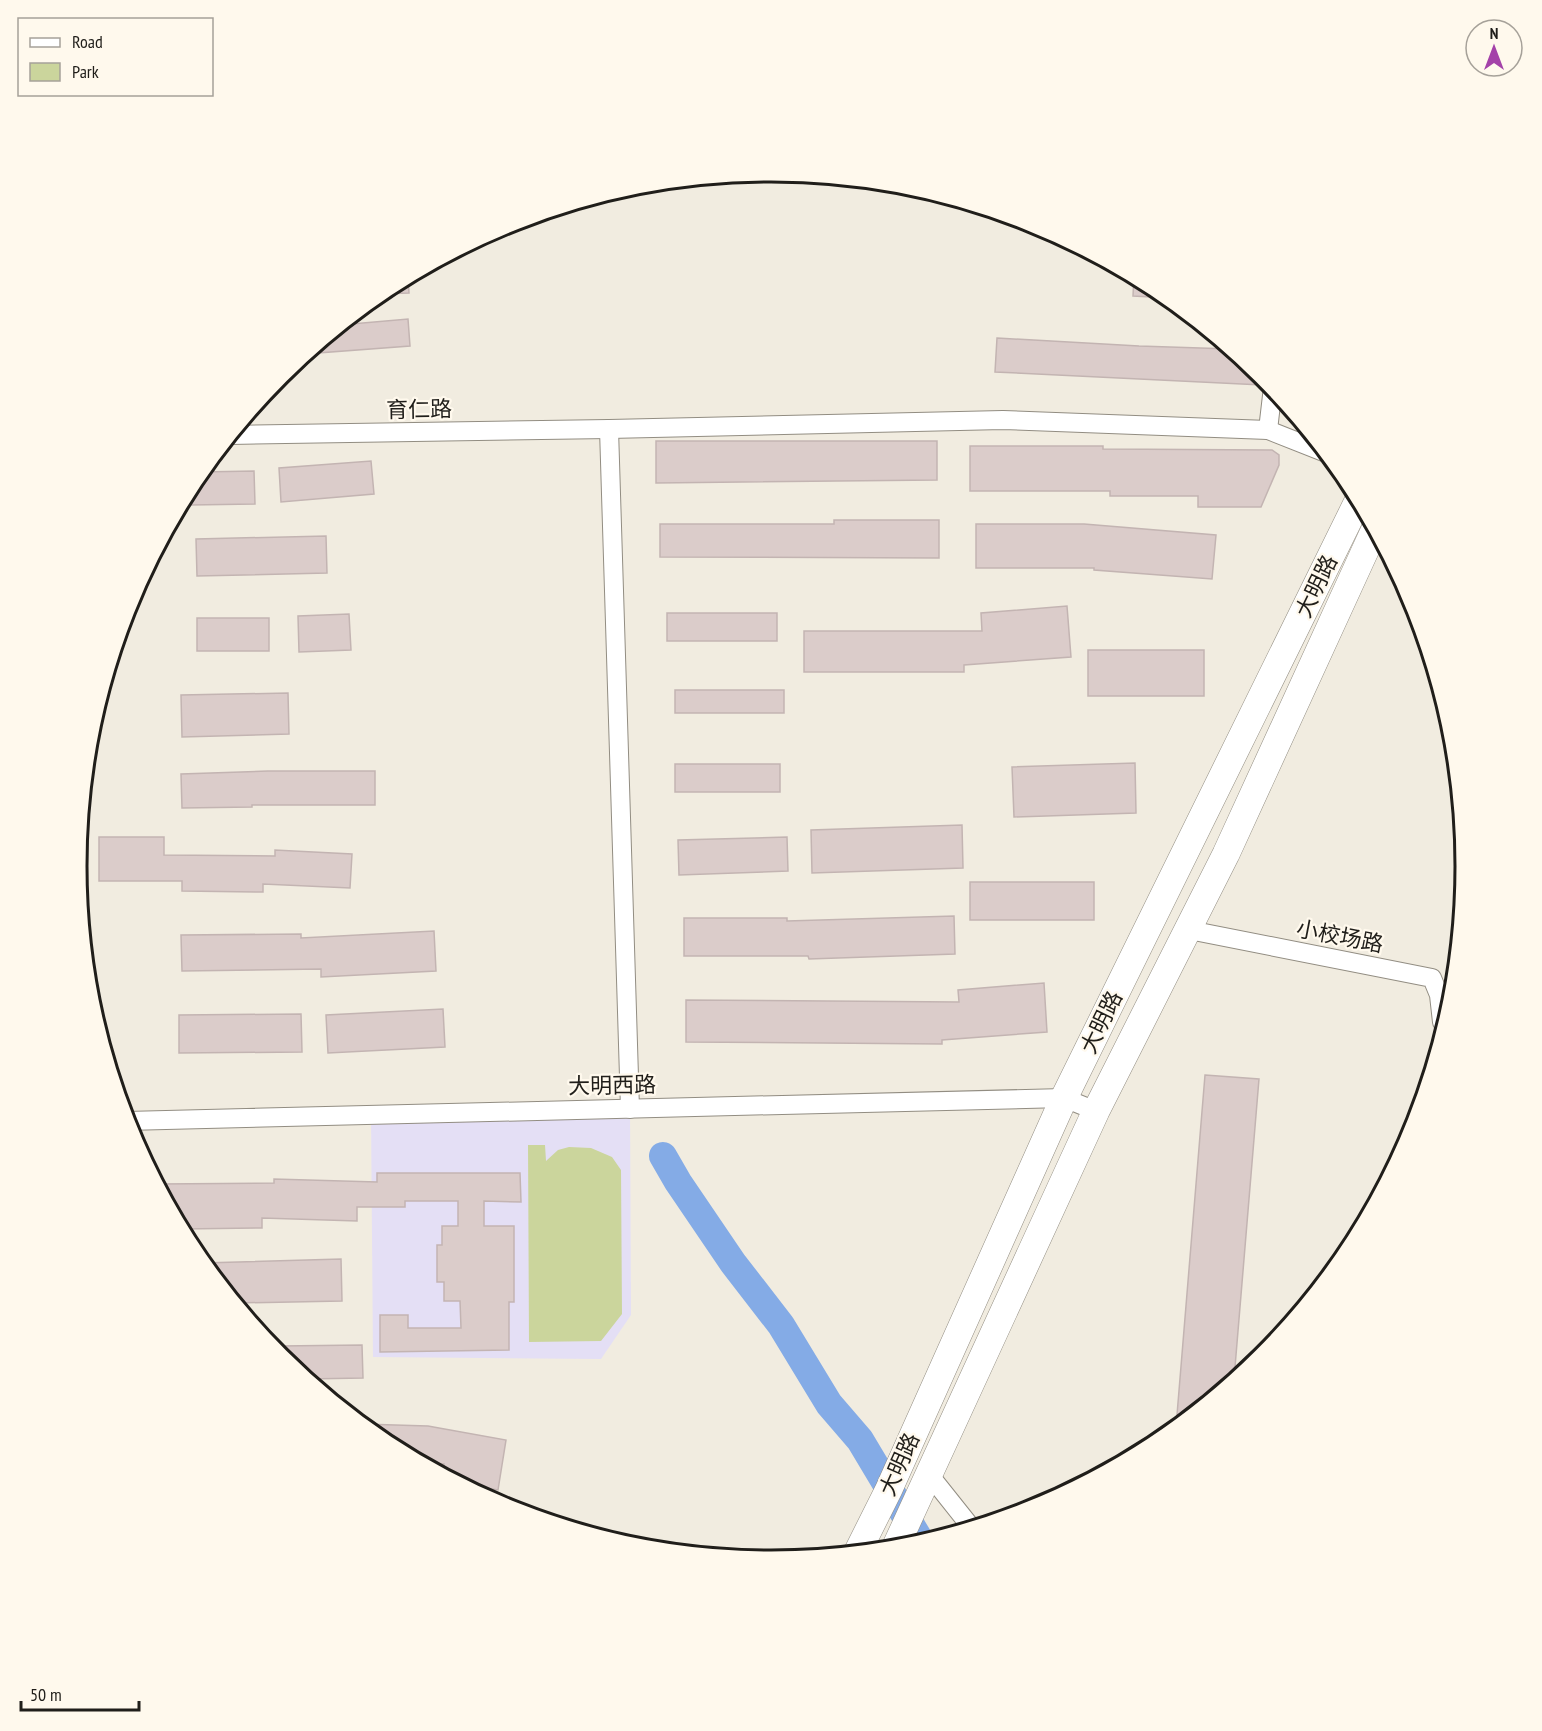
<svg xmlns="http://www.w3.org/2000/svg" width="1542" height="1731" viewBox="0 0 1542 1731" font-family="'PT Sans Narrow','Noto Sans SC',sans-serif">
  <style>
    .education { fill: #e4dff5 }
    .green { fill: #cbd59c }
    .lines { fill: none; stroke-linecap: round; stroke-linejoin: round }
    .river { stroke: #84abe6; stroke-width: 28 }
    .building { fill: #dbccca; stroke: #c3b4b2; stroke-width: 1.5 }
    .street-casing { stroke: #928d82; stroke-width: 20 }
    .primary-casing { stroke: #928d82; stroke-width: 28 }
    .street { stroke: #fff; stroke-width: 18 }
    .primary { stroke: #fff; stroke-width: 27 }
    .labels { text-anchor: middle; stroke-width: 4.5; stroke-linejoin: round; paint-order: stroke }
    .street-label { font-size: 22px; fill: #201e1a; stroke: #fff9ed }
    .rim { fill: none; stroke: #201e1a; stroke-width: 3 }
  </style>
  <rect width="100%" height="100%" fill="#f1ece0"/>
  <!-- education -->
  <path class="education" d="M 630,1109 L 631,1315 L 601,1359 L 373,1357 L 371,1115 Z"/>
  <!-- green -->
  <path class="green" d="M 528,1145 L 545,1145 L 546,1161 L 558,1150 L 569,1147 L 591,1148 L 612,1157 L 621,1170 L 622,1314 L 601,1341 L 529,1342 Z"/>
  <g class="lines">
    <!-- river -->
    <path class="river" d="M 663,1156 L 678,1182 L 733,1263 L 781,1325 L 829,1404 L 860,1440 L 921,1542"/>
  </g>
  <!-- building -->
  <g class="building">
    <path d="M 408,276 L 409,293 L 378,294 L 385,288 Z"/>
    <path d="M 1134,276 L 1157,288 L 1169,298 L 1133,296 Z"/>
    <path d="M 408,319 L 410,346 L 304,354 L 340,325 Z"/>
    <path d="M 997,338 L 1139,346 L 1231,349 L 1266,379 L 1262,385 L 995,372 Z"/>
    <path d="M 656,441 L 937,441 L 937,480 L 656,483 Z"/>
    <path d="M 970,446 L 1103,446 L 1103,449 L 1272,450 L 1279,455 L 1279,465 L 1261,507 L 1198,507 L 1198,496 L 1110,496 L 1110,491 L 970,491 Z"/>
    <path d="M 371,461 L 374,494 L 281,502 L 279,468 Z"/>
    <path d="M 254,471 L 255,504 L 190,505 L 190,486 L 200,472 Z"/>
    <path d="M 834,520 L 939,520 L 939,558 L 660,557 L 660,524 L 834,524 Z"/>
    <path d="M 976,524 L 1084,524 L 1216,535 L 1212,579 L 1094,570 L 1094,568 L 976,568 Z"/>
    <path d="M 326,536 L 327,573 L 197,576 L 196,539 Z"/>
    <path d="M 1067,606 L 1071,657 L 964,665 L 964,672 L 804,672 L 804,631 L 982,631 L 981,613 Z"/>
    <rect x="667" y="613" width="110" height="28"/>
    <path d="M 349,614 L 351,650 L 299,652 L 298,616 Z"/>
    <rect x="197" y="618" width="72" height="33"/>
    <rect x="1088" y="650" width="116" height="46"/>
    <rect x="675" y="690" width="109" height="23"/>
    <path d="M 288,693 L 289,734 L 182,737 L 181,695 Z"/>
    <path d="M 1135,763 L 1136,813 L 1014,817 L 1012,767 Z"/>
    <rect x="675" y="764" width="105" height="28"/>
    <path d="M 268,771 L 375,771 L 375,805 L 252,805 L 252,807 L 182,808 L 181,774 Z"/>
    <path d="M 962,825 L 963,868 L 812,873 L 811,830 Z"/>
    <path d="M 99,837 L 164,837 L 164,855 L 275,856 L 275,850 L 352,854 L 350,888 L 263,884 L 263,892 L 182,891 L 182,881 L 99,881 Z"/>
    <path d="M 787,837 L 788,871 L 679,875 L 678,840 Z"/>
    <rect x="970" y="882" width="124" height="38"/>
    <path d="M 954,916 L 955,954 L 809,959 L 808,956 L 684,956 L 684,918 L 787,918 L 787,921 Z"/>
    <path d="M 434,931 L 436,971 L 321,977 L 321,969 L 182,971 L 181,935 L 301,934 L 301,938 Z"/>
    <path d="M 1044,983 L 1047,1032 L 942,1040 L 942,1044 L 686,1042 L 686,1000 L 959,1002 L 958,990 Z"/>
    <path d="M 443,1009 L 445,1047 L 328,1053 L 326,1015 Z"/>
    <path d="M 301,1014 L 302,1052 L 179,1053 L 179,1015 Z"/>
    <path d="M 1205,1075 L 1259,1079 L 1234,1379 L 1176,1427 Z"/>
    <path d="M 377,1173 L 520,1173 L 521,1202 L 484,1201 L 484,1226 L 514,1226 L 514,1302 L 509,1302 L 509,1350 L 380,1352 L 380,1315 L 408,1315 L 408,1328 L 461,1328 L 460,1301 L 444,1301 L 444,1282 L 437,1282 L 437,1245 L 442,1245 L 442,1226 L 458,1226 L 458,1201 L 405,1201 L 405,1207 L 357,1207 L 357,1221 L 262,1218 L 262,1228 L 182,1229 L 158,1184 L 274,1183 L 274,1179 L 377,1182 Z"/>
    <path d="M 341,1259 L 342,1301 L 236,1303 L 203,1263 Z"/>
    <path d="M 362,1345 L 363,1378 L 307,1379 L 280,1356 L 280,1346 Z"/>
    <path d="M 362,1424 L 428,1426 L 506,1440 L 498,1490 L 463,1484 L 443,1474 L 444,1464 L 423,1463 L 385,1443 Z"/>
  </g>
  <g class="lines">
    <defs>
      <g id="street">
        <path d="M 609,429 L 630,1109"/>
        <path d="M 1268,430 L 1273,387"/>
        <path d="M 230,435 L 609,429 L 1003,420 L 1268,430 L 1326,453"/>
        <path d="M 1189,930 L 1432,978 L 1439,995 L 1442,1022 L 1445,1026"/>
        <path d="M 126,1121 L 1064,1098 L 1096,1111"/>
        <path d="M 928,1473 L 971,1527"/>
      </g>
      <g id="primary">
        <path d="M 895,1548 L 1096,1111 L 1226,854 L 1375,529"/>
        <path d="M 858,1551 L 889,1489 L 1064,1098 L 1359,499"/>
      </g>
    </defs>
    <!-- street casing -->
    <use href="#street" class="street-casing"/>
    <!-- primary casing -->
    <use href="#primary" class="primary-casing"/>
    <!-- street -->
    <use href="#street" class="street"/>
    <!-- primary -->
    <use href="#primary" class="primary"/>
  </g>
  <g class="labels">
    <!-- street labels -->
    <g class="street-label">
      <text transform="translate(419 409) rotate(-1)" y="8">育仁路</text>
      <text transform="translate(1316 586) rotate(-64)" y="8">大明路</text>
      <text transform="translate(1340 936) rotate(11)" y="8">小校场路</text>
      <text transform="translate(1101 1022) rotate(-64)" y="8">大明路</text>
      <text transform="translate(612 1085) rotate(-1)" y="8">大明西路</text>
      <text transform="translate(899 1464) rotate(-66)" y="8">大明路</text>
    </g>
  </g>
  <!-- crop -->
  <path d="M0 0H1542V1731H0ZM87 866a684 684 0 1 1 1368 0a684 684 0 1 1-1368 0Z" fill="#fff9ed" fill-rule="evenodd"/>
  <path class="rim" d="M87 866a684 684 0 1 1 1368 0a684 684 0 1 1-1368 0Z"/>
  <!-- legend -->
  <rect x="18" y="18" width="195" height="78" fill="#fff9ed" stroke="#a6a199" stroke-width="1.5"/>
  <rect x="30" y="38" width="30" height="9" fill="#ffffff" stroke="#a6a199" stroke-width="1.5"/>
  <text x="72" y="48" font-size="18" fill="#201e1a">Road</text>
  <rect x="30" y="63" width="30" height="18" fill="#cbd59c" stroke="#a6a199" stroke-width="1.5"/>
  <text x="72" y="78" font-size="18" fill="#201e1a">Park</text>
  <!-- north arrow -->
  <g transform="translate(1494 48)"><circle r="28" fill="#fff9ed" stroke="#a6a199" stroke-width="1.5"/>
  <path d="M0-4.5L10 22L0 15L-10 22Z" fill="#a442a9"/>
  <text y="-9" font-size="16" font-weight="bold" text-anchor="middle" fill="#201e1a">N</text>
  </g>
  <!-- scale -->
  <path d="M21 1701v9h118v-9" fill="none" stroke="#201e1a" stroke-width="3"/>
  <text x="30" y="1701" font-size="18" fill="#201e1a" stroke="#fff9ed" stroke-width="4.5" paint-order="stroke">50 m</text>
</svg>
